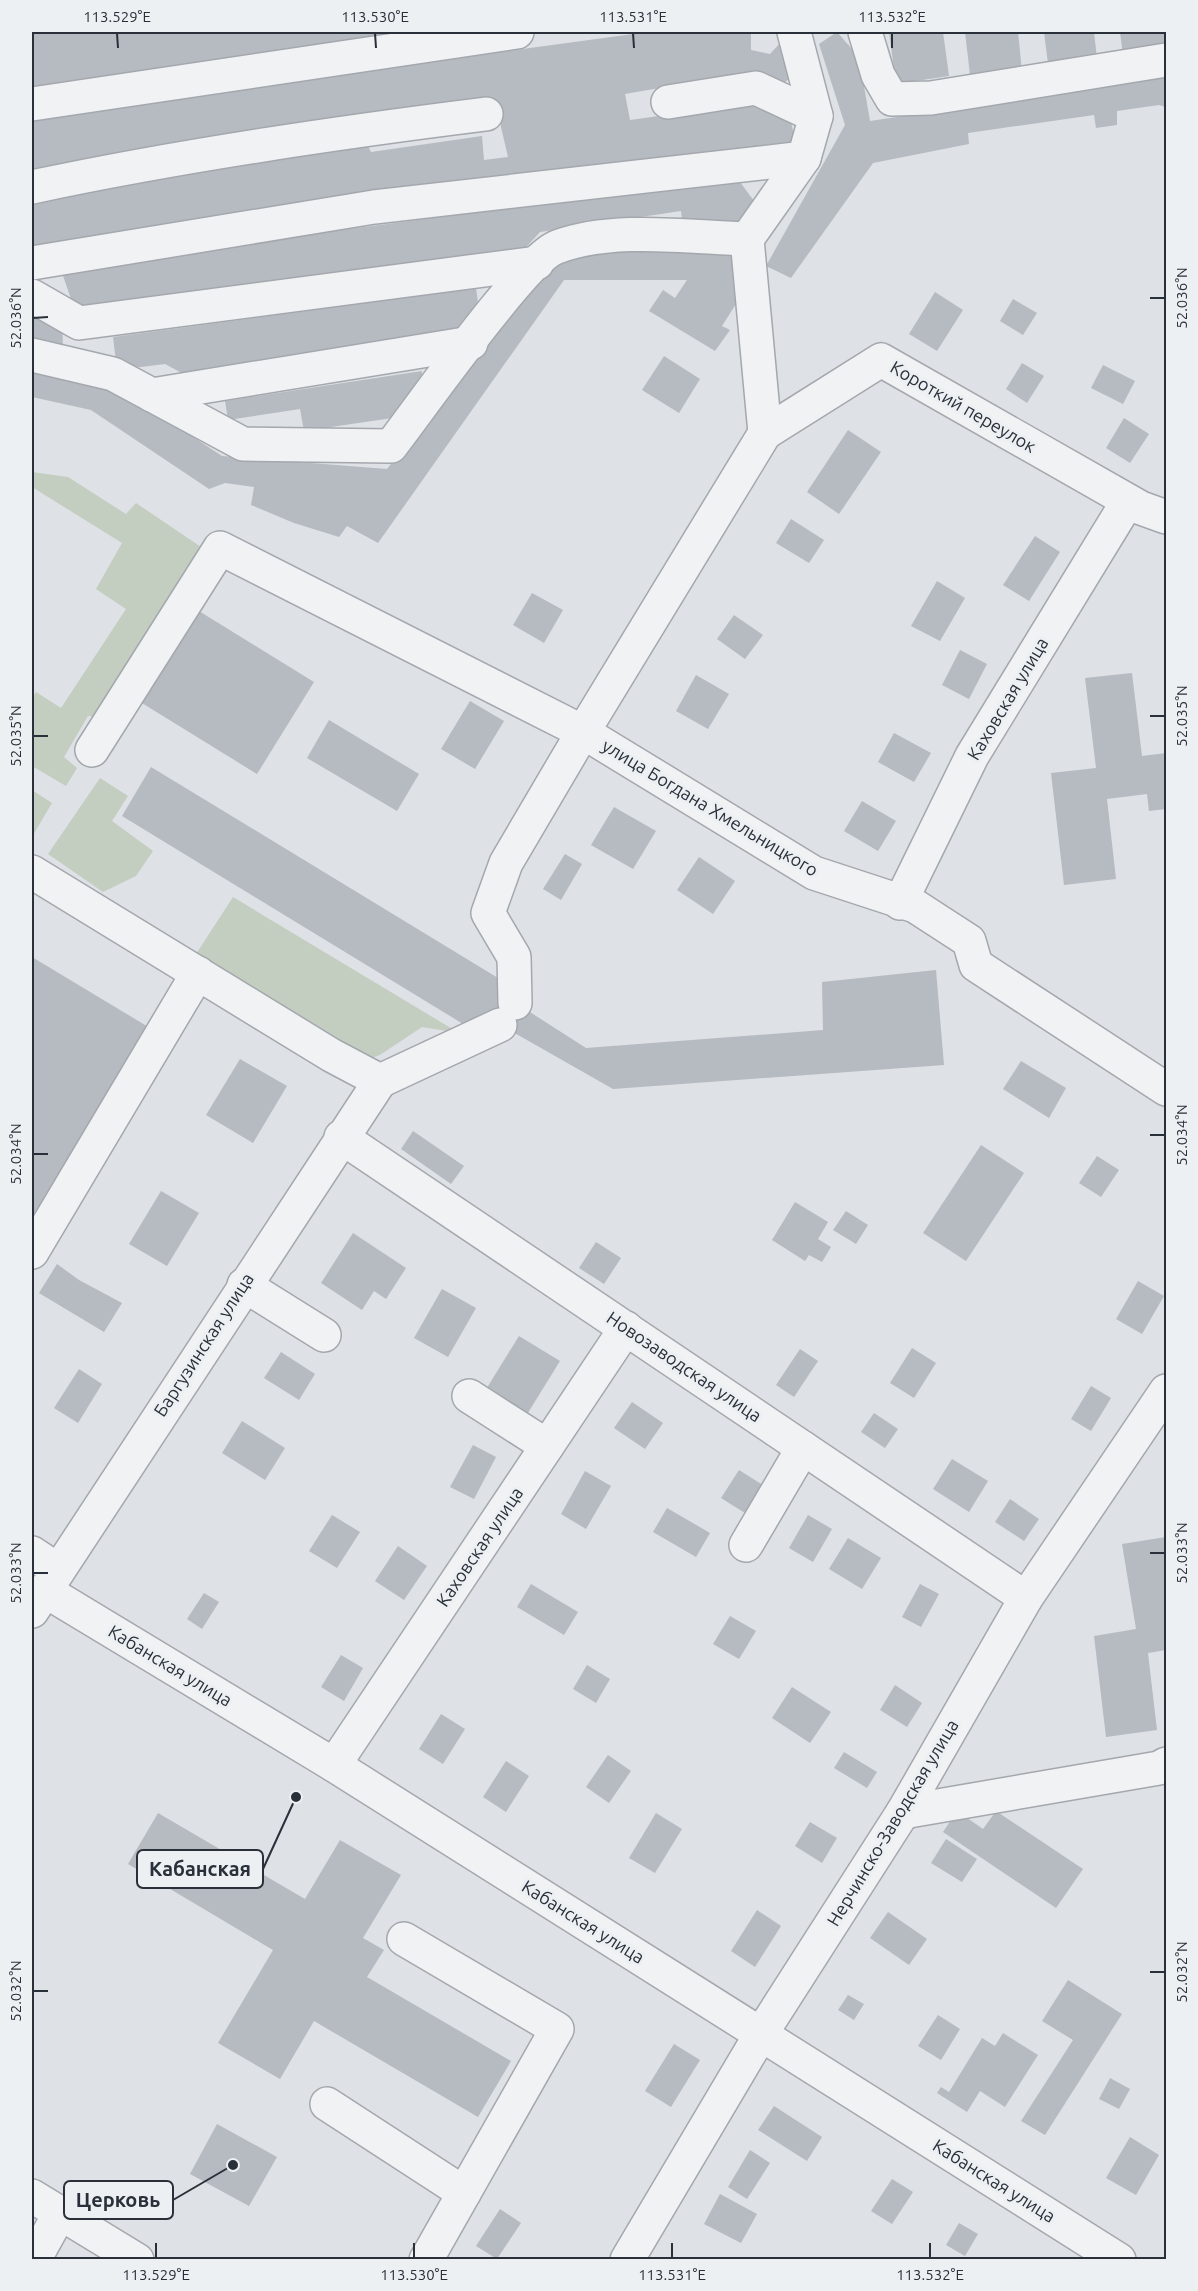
<svg xmlns="http://www.w3.org/2000/svg" width="1198" height="2291" viewBox="0 0 1198 2291" font-family="Ubuntu,sans-serif">
  <style>
    .green { fill: #c4cec0 }
    .building { fill: #b6bbc1 }
    .lines { fill: none; stroke-linecap: round; stroke-linejoin: round }
    .minor-casing { stroke: #a4a8ae; stroke-width: 36 }
    .minor { stroke: #f0f2f4; stroke-width: 33 }
    .ticks { fill: none; stroke: #29303a; stroke-width: 2 }
    .labels { text-anchor: middle; stroke-width: 6; stroke-linejoin: round; paint-order: stroke }
    .street-label { font-size: 18px; fill: #29303a; stroke: #edf0f3 }
    .leader { fill: none; stroke: #29303a; stroke-width: 2 }
    .callout-dot { fill: #29303a; stroke: #edf0f3; stroke-width: 2 }
    .callout { fill: #edf0f3; stroke: #29303a; stroke-width: 2 }
    .callout-label { font-size: 20px; text-anchor: middle; font-weight: bold; fill: #29303a }
    .neatline { fill: none; stroke: #29303a; stroke-width: 2 }
    .ticks-label { font-size: 15px; text-anchor: middle; fill: #29303a }
  </style>
  <rect width="100%" height="100%" fill="#dee1e5"/>
  <!-- green -->
  <g class="green">
    <path d="M 32,472 L 68,477 L 126,514 L 136,503 L 204,549 L 99,717 L 88,716 L 64,757 L 77,768 L 66,786 L 32,766 L 32,698 L 36,692 L 61,708 L 126,609 L 96,589 L 122,543 L 32,487 Z"/>
    <path d="M 100,778 L 128,796 L 112,821 L 153,851 L 136,876 L 103,892 L 48,854 Z"/>
    <path d="M 32,790 L 52,803 L 32,837 Z"/>
    <path d="M 233,897 L 459,1033 L 422,1027 L 380,1055 L 366,1060 L 196,954 Z"/>
  </g>
  <!-- building -->
  <g class="building">
    <path d="M 32,32 L 430,32 L 32,89 Z"/>
    <path d="M 648,32 L 751,32 L 751,50 L 770,54 L 781,42 L 797,71 L 778,89 L 752,72 L 625,94 L 630,120 L 768,101 L 789,111 L 797,151 L 32,251 L 32,196 L 366,142 L 371,152 L 482,136 L 484,160 L 508,157 L 495,101 L 32,173 L 32,116 Z"/>
    <path d="M 837,32 L 859,57 L 870,121 L 1166,77 L 1166,107 L 1159,105 L 1117,111 L 1117,125 L 1096,128 L 1094,115 L 968,133 L 969,144 L 873,163 L 791,278 L 766,266 L 845,125 L 819,44 Z"/>
    <path d="M 889,32 L 943,32 L 949,76 L 896,84 Z"/>
    <path d="M 965,32 L 1018,32 L 1022,71 L 970,75 Z"/>
    <path d="M 1044,32 L 1094,32 L 1097,58 L 1048,64 Z"/>
    <path d="M 1120,32 L 1166,32 L 1166,51 L 1123,55 Z"/>
    <path d="M 737,178 L 754,201 L 743,221 L 683,229 L 681,211 L 540,232 L 518,256 L 83,314 L 73,305 L 60,267 Z"/>
    <path d="M 597,243 L 741,249 L 741,296 L 722,326 L 730,330 L 715,351 L 649,311 L 663,290 L 675,298 L 687,280 L 564,280 L 378,543 L 347,526 L 339,537 L 294,523 L 251,505 L 254,487 L 225,483 L 209,489 L 91,410 L 32,397 L 32,368 L 111,383 L 222,456 L 387,469 L 557,255 Z"/>
    <path d="M 476,288 L 479,310 L 467,335 L 193,379 L 165,364 L 117,370 L 113,337 Z"/>
    <path d="M 935,292 L 963,310 L 937,351 L 909,334 Z"/>
    <path d="M 1013,299 L 1037,313 L 1023,335 L 1000,321 Z"/>
    <path d="M 32,314 L 62,320 L 63,348 L 32,342 Z"/>
    <path d="M 664,356 L 700,379 L 679,413 L 642,390 Z"/>
    <path d="M 1022,363 L 1044,376 L 1027,403 L 1006,389 Z"/>
    <path d="M 1103,365 L 1135,381 L 1123,404 L 1091,388 Z"/>
    <path d="M 422,371 L 421,397 L 406,416 L 304,431 L 300,409 L 228,420 L 225,401 Z"/>
    <path d="M 1124,418 L 1149,434 L 1130,463 L 1106,448 Z"/>
    <path d="M 848,430 L 881,452 L 839,514 L 807,492 Z"/>
    <path d="M 791,519 L 824,540 L 809,563 L 776,543 Z"/>
    <path d="M 1035,536 L 1060,552 L 1029,601 L 1003,585 Z"/>
    <path d="M 937,581 L 965,598 L 940,641 L 911,626 Z"/>
    <path d="M 532,593 L 563,610 L 544,643 L 513,625 Z"/>
    <path d="M 194,608 L 314,682 L 257,774 L 137,700 Z"/>
    <path d="M 734,615 L 763,635 L 745,659 L 717,639 Z"/>
    <path d="M 960,650 L 987,664 L 969,699 L 942,685 Z"/>
    <path d="M 1132,673 L 1142,756 L 1166,753 L 1166,809 L 1149,811 L 1147,794 L 1107,799 L 1116,879 L 1064,885 L 1051,773 L 1096,768 L 1085,678 Z"/>
    <path d="M 696,675 L 729,694 L 708,729 L 676,711 Z"/>
    <path d="M 470,701 L 504,721 L 475,769 L 441,749 Z"/>
    <path d="M 329,720 L 419,774 L 397,811 L 307,758 Z"/>
    <path d="M 894,733 L 931,753 L 914,782 L 878,762 Z"/>
    <path d="M 151,767 L 503,981 L 497,991 L 586,1048 L 823,1030 L 822,982 L 936,970 L 944,1065 L 613,1089 L 483,1015 L 473,1030 L 122,816 Z"/>
    <path d="M 862,801 L 896,821 L 878,851 L 844,831 Z"/>
    <path d="M 614,807 L 656,831 L 633,869 L 591,845 Z"/>
    <path d="M 565,854 L 582,864 L 561,900 L 543,889 Z"/>
    <path d="M 699,857 L 735,881 L 713,914 L 677,890 Z"/>
    <path d="M 32,957 L 150,1028 L 32,1242 Z"/>
    <path d="M 240,1059 L 287,1086 L 253,1143 L 206,1115 Z"/>
    <path d="M 1021,1061 L 1066,1088 L 1049,1118 L 1003,1089 Z"/>
    <path d="M 413,1131 L 464,1166 L 451,1184 L 401,1149 Z"/>
    <path d="M 981,1145 L 1024,1173 L 966,1261 L 923,1233 Z"/>
    <path d="M 1097,1156 L 1119,1170 L 1101,1197 L 1079,1183 Z"/>
    <path d="M 161,1191 L 199,1213 L 167,1266 L 129,1244 Z"/>
    <path d="M 795,1202 L 828,1222 L 818,1239 L 831,1247 L 822,1262 L 809,1255 L 805,1261 L 772,1240 Z"/>
    <path d="M 846,1211 L 868,1225 L 856,1244 L 833,1230 Z"/>
    <path d="M 353,1233 L 406,1268 L 386,1299 L 374,1291 L 362,1310 L 321,1283 Z"/>
    <path d="M 596,1242 L 621,1258 L 604,1284 L 579,1268 Z"/>
    <path d="M 57,1264 L 79,1280 L 122,1303 L 104,1332 L 39,1293 Z"/>
    <path d="M 1138,1281 L 1164,1296 L 1142,1334 L 1116,1319 Z"/>
    <path d="M 442,1289 L 476,1308 L 448,1357 L 414,1338 Z"/>
    <path d="M 519,1336 L 560,1361 L 526,1416 L 485,1391 Z"/>
    <path d="M 912,1348 L 936,1363 L 914,1398 L 890,1383 Z"/>
    <path d="M 800,1349 L 818,1361 L 794,1397 L 776,1385 Z"/>
    <path d="M 281,1352 L 315,1374 L 299,1400 L 264,1378 Z"/>
    <path d="M 79,1369 L 102,1384 L 78,1423 L 54,1408 Z"/>
    <path d="M 1091,1386 L 1111,1398 L 1091,1431 L 1071,1419 Z"/>
    <path d="M 632,1402 L 663,1423 L 645,1449 L 614,1428 Z"/>
    <path d="M 874,1413 L 898,1429 L 885,1448 L 861,1432 Z"/>
    <path d="M 242,1421 L 285,1448 L 265,1480 L 222,1453 Z"/>
    <path d="M 473,1445 L 496,1457 L 474,1499 L 450,1487 Z"/>
    <path d="M 952,1459 L 988,1481 L 969,1512 L 933,1489 Z"/>
    <path d="M 739,1470 L 771,1490 L 753,1518 L 721,1498 Z"/>
    <path d="M 585,1471 L 611,1486 L 586,1529 L 561,1514 Z"/>
    <path d="M 1010,1499 L 1039,1519 L 1024,1541 L 995,1522 Z"/>
    <path d="M 667,1508 L 710,1533 L 696,1557 L 653,1532 Z"/>
    <path d="M 332,1515 L 360,1532 L 337,1568 L 309,1551 Z"/>
    <path d="M 808,1515 L 832,1529 L 813,1562 L 789,1548 Z"/>
    <path d="M 1166,1537 L 1166,1650 L 1148,1653 L 1157,1730 L 1106,1737 L 1094,1636 L 1136,1629 L 1122,1544 Z"/>
    <path d="M 848,1538 L 881,1558 L 862,1589 L 829,1569 Z"/>
    <path d="M 398,1546 L 427,1566 L 404,1600 L 375,1581 Z"/>
    <path d="M 531,1584 L 578,1612 L 564,1635 L 517,1607 Z"/>
    <path d="M 920,1584 L 939,1594 L 921,1627 L 902,1617 Z"/>
    <path d="M 204,1593 L 219,1602 L 202,1629 L 187,1619 Z"/>
    <path d="M 730,1616 L 756,1631 L 739,1659 L 713,1644 Z"/>
    <path d="M 341,1655 L 363,1668 L 344,1701 L 321,1687 Z"/>
    <path d="M 587,1665 L 610,1679 L 596,1703 L 573,1689 Z"/>
    <path d="M 895,1685 L 922,1703 L 907,1727 L 880,1710 Z"/>
    <path d="M 792,1687 L 831,1712 L 810,1743 L 772,1718 Z"/>
    <path d="M 441,1714 L 465,1729 L 443,1764 L 419,1749 Z"/>
    <path d="M 844,1752 L 877,1772 L 867,1788 L 834,1768 Z"/>
    <path d="M 608,1755 L 631,1771 L 609,1803 L 586,1787 Z"/>
    <path d="M 506,1761 L 529,1776 L 506,1812 L 483,1797 Z"/>
    <path d="M 957,1811 L 983,1829 L 996,1811 L 1083,1869 L 1056,1908 L 943,1832 Z"/>
    <path d="M 158,1813 L 305,1899 L 340,1840 L 401,1875 L 363,1938 L 384,1950 L 367,1977 L 511,2061 L 478,2117 L 314,2021 L 280,2079 L 218,2043 L 273,1950 L 128,1864 Z"/>
    <path d="M 656,1813 L 682,1829 L 655,1873 L 629,1858 Z"/>
    <path d="M 810,1822 L 837,1838 L 822,1863 L 795,1846 Z"/>
    <path d="M 946,1839 L 977,1859 L 962,1882 L 931,1863 Z"/>
    <path d="M 757,1910 L 781,1926 L 755,1967 L 731,1951 Z"/>
    <path d="M 888,1912 L 927,1939 L 909,1965 L 870,1938 Z"/>
    <path d="M 1068,1980 L 1122,2014 L 1045,2135 L 1021,2121 L 1073,2040 L 1042,2021 Z"/>
    <path d="M 848,1995 L 864,2004 L 854,2020 L 838,2010 Z"/>
    <path d="M 938,2015 L 960,2029 L 941,2060 L 918,2046 Z"/>
    <path d="M 1003,2033 L 1038,2055 L 1005,2107 L 980,2091 L 967,2112 L 937,2093 L 941,2087 L 949,2092 L 982,2038 L 995,2046 Z"/>
    <path d="M 674,2044 L 700,2060 L 671,2107 L 645,2091 Z"/>
    <path d="M 1110,2078 L 1130,2089 L 1119,2109 L 1099,2099 Z"/>
    <path d="M 774,2106 L 822,2137 L 807,2161 L 758,2130 Z"/>
    <path d="M 217,2124 L 277,2157 L 249,2206 L 190,2174 Z"/>
    <path d="M 1130,2137 L 1159,2155 L 1136,2195 L 1106,2178 Z"/>
    <path d="M 750,2150 L 770,2163 L 747,2199 L 728,2187 Z"/>
    <path d="M 892,2179 L 913,2192 L 892,2224 L 871,2211 Z"/>
    <path d="M 720,2194 L 757,2214 L 741,2243 L 704,2224 Z"/>
    <path d="M 500,2209 L 521,2223 L 497,2259 L 476,2246 Z"/>
    <path d="M 959,2223 L 978,2234 L 965,2256 L 946,2245 Z"/>
  </g>
  <g class="lines">
    <defs>
      <g id="minor">
        <path d="M 794,32 L 816,116 L 804,158 L 747,239 L 765,433 L 583,732 L 814,873 L 915,906 L 969,941 L 976,965 L 1166,1089"/>
        <path d="M 865,32 L 878,75 L 892,99 L 931,98 L 1166,60"/>
        <path d="M 668,102 L 756,88 L 816,116"/>
        <path d="M 32,104 L 517,32"/>
        <path d="M 32,187 C 182,155 333,133 486,114"/>
        <path d="M 32,263 L 374,207 L 804,158"/>
        <path d="M 32,296 L 79,323 L 537,263"/>
        <path d="M 32,355 L 113,374 L 243,444 L 391,446 C 419,410 525,258 557,247 C 613,226 688,237 747,239"/>
        <path d="M 152,395 L 471,343"/>
        <path d="M 765,433 L 881,360 L 1141,508 L 1166,517"/>
        <path d="M 92,750 L 220,548 L 583,732 L 506,863 L 488,913 L 514,957 L 515,1003"/>
        <path d="M 32,872 L 331,1055 L 380,1081"/>
        <path d="M 900,903 L 972,756 L 1128,501"/>
        <path d="M 380,1081 L 500,1025"/>
        <path d="M 341,1137 L 1026,1598"/>
        <path d="M 32,1252 L 198,973"/>
        <path d="M 244,1285 L 324,1335"/>
        <path d="M 469,1396 L 547,1446"/>
        <path d="M 746,1545 L 803,1448"/>
        <path d="M 32,1553 L 56,1569"/>
        <path d="M 44,1590 L 334,1765 L 1119,2260"/>
        <path d="M 32,1611 L 380,1081"/>
        <path d="M 334,1765 L 626,1328"/>
        <path d="M 903,1812 L 1159,1768 L 1166,1764"/>
        <path d="M 404,1939 L 557,2029 L 426,2260"/>
        <path d="M 327,2104 L 464,2193"/>
        <path d="M 32,2196 L 137,2260"/>
        <path d="M 34,2260 L 60,2213"/>
        <path d="M 627,2260 L 761,2034 L 903,1812 L 1026,1598 L 1166,1391"/>
      </g>
    </defs>
    <!-- minor casing -->
    <use href="#minor" class="minor-casing"/>
    <!-- minor -->
    <use href="#minor" class="minor"/>
  </g>
  <!-- ticks -->
  <path class="ticks" d="M 117,33 L 118,48M 375,33 L 376,48M 633,33 L 634,48M 892,33 L 892,48M 1150,298 L 1165,298M 33,318 L 48,317M 1150,716 L 1165,716M 33,736 L 48,736M 1150,1135 L 1165,1135M 33,1154 L 48,1154M 1150,1553 L 1165,1553M 33,1573 L 48,1573M 1150,1972 L 1165,1972M 33,1991 L 48,1991M 156,2243 L 156,2258M 414,2243 L 414,2258M 672,2243 L 672,2258M 930,2243 L 930,2258"/>
  <g class="labels">
    <!-- street labels -->
    <g class="street-label">
      <text transform="translate(963 407) rotate(30)" y="6">Короткий переулок</text>
      <text transform="translate(1008 699) rotate(-59)" y="6">Каховская улица</text>
      <text transform="translate(710 808) rotate(31)" y="6">улица Богдана Хмельницкого</text>
      <text transform="translate(204 1345) rotate(-57)" y="6">Баргузинская улица</text>
      <text transform="translate(684 1367) rotate(34)" y="6">Новозаводская улица</text>
      <text transform="translate(480 1547) rotate(-56)" y="6">Каховская улица</text>
      <text transform="translate(170 1666) rotate(31)" y="6">Кабанская улица</text>
      <text transform="translate(893 1823) rotate(-59)" y="6">Нерчинско-Заводская улица</text>
      <text transform="translate(583 1922) rotate(32)" y="6">Кабанская улица</text>
      <text transform="translate(994 2181) rotate(32)" y="6">Кабанская улица</text>
    </g>
  </g>
  <!-- callouts -->
  <path class="leader" d="M296 1797L263 1869M233 2165L173 2200"/>
  <g class="callout-dot">
    <circle cx="296" cy="1797" r="6"/>
    <circle cx="233" cy="2165" r="6"/>
  </g>
  <g class="callout">
    <rect x="137" y="1850" width="126" height="38" rx="6"/>
    <rect x="64" y="2181" width="109" height="38" rx="6"/>
  </g>
  <g class="callout-label">
    <text x="200" y="1876">Кабанская</text>
    <text x="118" y="2207">Церковь</text>
  </g>
  <!-- border -->
  <rect width="1198" height="2291" fill="none" stroke="#edf0f3" stroke-width="66"/>
  <rect x="33" y="33" width="1132" height="2225" class="neatline"/>
  <g class="ticks-label">
    <text x="117" y="22">113.529°E</text>
    <text x="375" y="22">113.530°E</text>
    <text x="633" y="22">113.531°E</text>
    <text x="892" y="22">113.532°E</text>
    <text transform="translate(1182 298) rotate(-90)" y="5">52.036°N</text>
    <text transform="translate(16 318) rotate(-90)" y="5">52.036°N</text>
    <text transform="translate(1182 716) rotate(-90)" y="5">52.035°N</text>
    <text transform="translate(16 736) rotate(-90)" y="5">52.035°N</text>
    <text transform="translate(1182 1135) rotate(-90)" y="5">52.034°N</text>
    <text transform="translate(16 1154) rotate(-90)" y="5">52.034°N</text>
    <text transform="translate(1182 1553) rotate(-90)" y="5">52.033°N</text>
    <text transform="translate(16 1573) rotate(-90)" y="5">52.033°N</text>
    <text transform="translate(1182 1972) rotate(-90)" y="5">52.032°N</text>
    <text transform="translate(16 1991) rotate(-90)" y="5">52.032°N</text>
    <text x="156" y="2280">113.529°E</text>
    <text x="414" y="2280">113.530°E</text>
    <text x="672" y="2280">113.531°E</text>
    <text x="930" y="2280">113.532°E</text>
  </g>
</svg>
